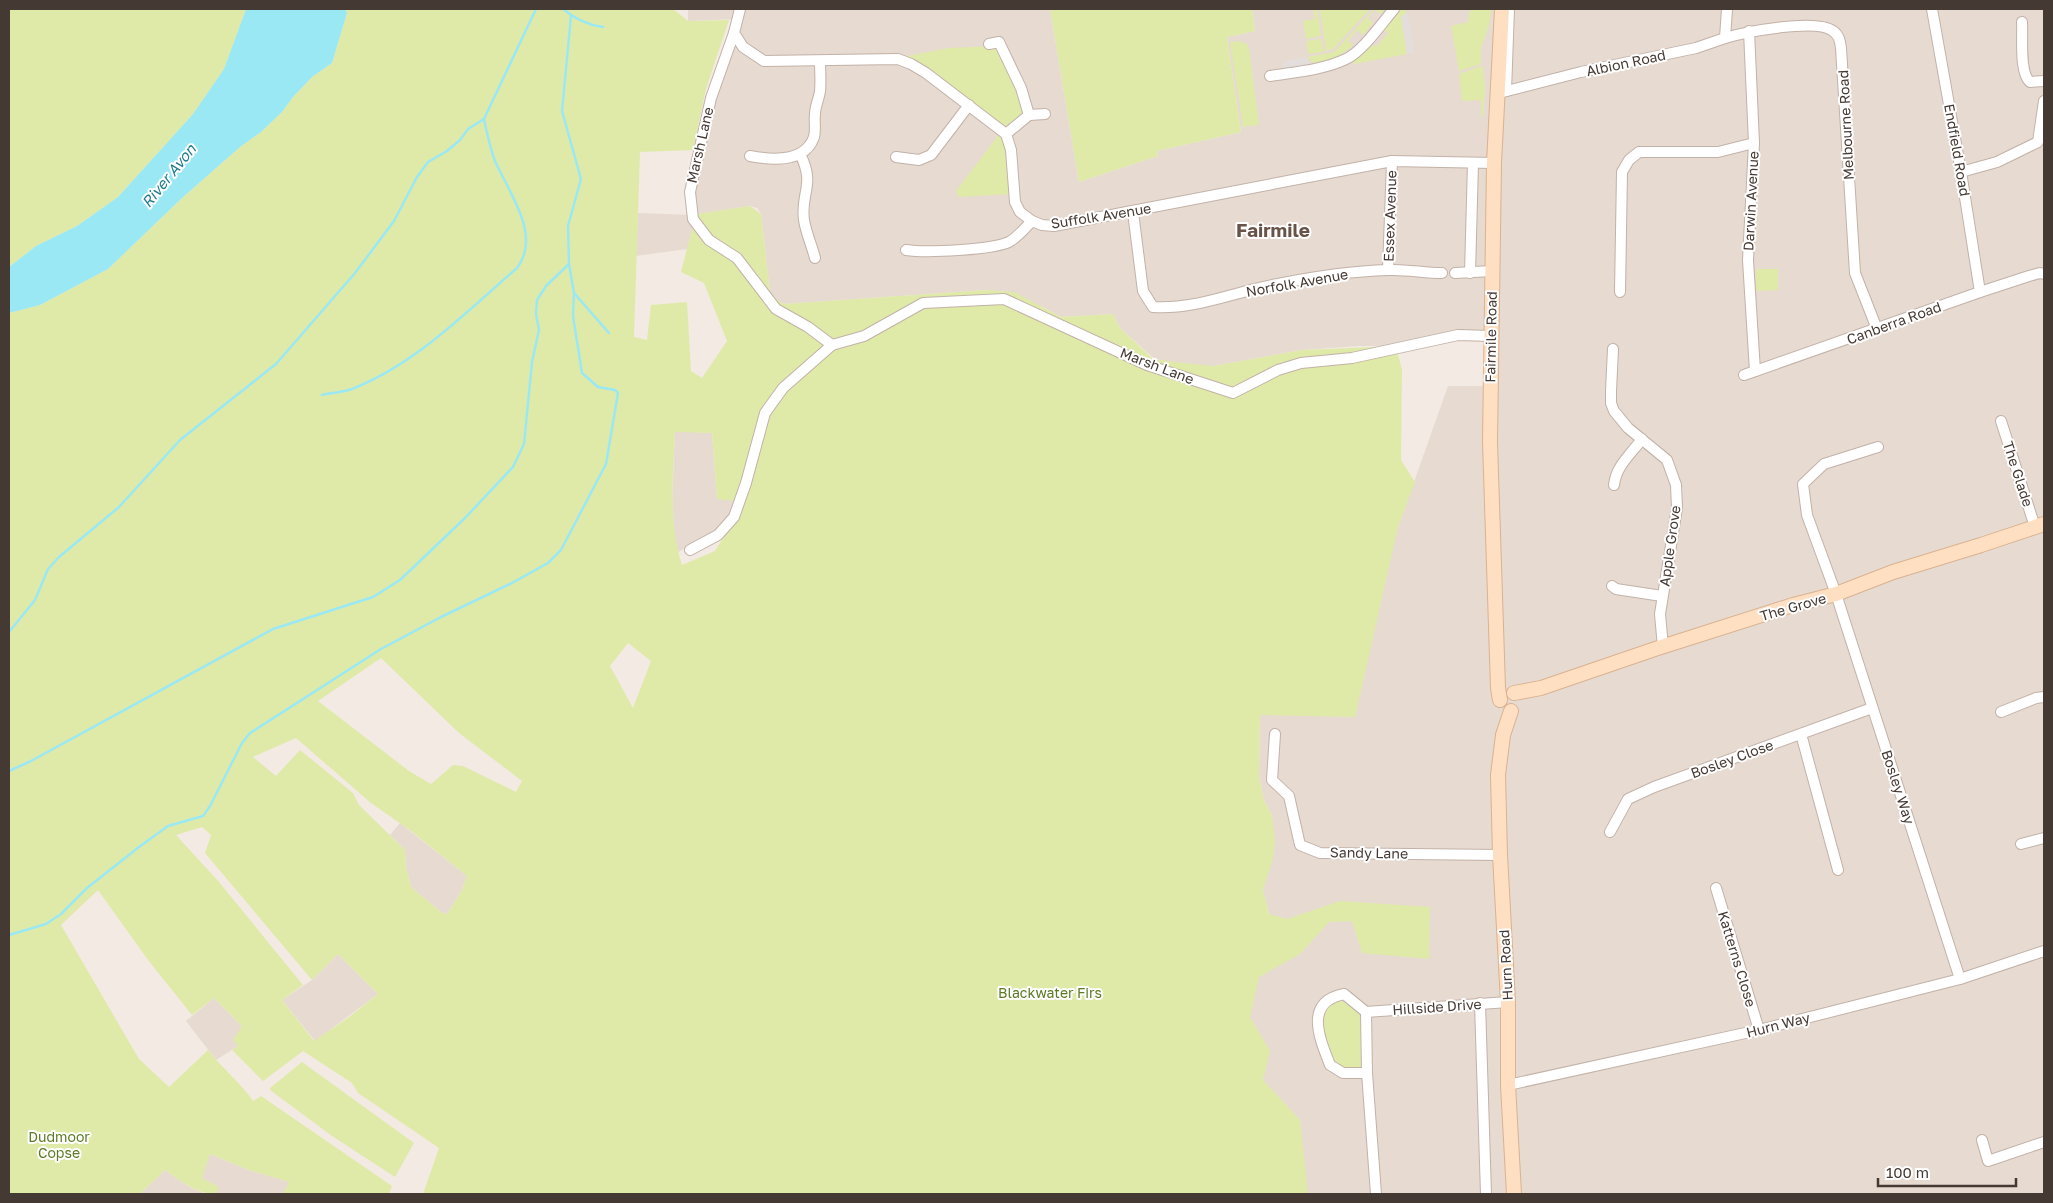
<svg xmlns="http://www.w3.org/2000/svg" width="2053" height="1203" viewBox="0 0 2053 1203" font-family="'Golos Text',sans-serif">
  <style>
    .residential { fill: #e7dad1 }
    .green { fill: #dfeaa9; fill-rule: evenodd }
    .parking { fill: #e3dedc }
    .water { fill: #9ae8f4 }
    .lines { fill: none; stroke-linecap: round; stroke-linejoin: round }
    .stream { stroke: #9ae8f4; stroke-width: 2.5 }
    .street-casing { stroke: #c2b2a8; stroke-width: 12 }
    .secondary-casing { stroke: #d9b291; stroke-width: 16 }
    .street { stroke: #fff; stroke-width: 10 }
    .secondary { stroke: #ffdfc1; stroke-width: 14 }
    .labels { text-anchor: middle; stroke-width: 4; stroke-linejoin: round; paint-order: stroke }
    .street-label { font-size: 14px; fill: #453933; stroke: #fff }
    .park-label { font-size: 14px; fill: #5c7a23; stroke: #fff }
    .water-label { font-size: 15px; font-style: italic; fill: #217d8e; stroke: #fff }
    .district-label { font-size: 19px; font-weight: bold; fill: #685349; stroke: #fff }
  </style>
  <rect width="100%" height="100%" fill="#f3eae3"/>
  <!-- residential -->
  <g class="residential">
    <path d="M 688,9 L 1050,9 L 1079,182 L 1158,156 L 1157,151 L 1241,132 L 1227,37 L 1255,31 L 1252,9 L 2044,9 L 2044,1194 L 1295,1194 L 1241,1052 L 1269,914 L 1263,890 L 1272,816 L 1264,800 L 1259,777 L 1260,714 L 1398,527 L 1448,386 L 1490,386 L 1491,337 L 1458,335 L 1410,346 L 1358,346 L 1302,350 L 1213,366 L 1174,365 L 1152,357 L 1120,328 L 1113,314 L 1061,317 L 1043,307 L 986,290 L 784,304 L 777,300 L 770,292 L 761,214 L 757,208 L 750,206 L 697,214 L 687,249 L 636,256 L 638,213 L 692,215 L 690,192 L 737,19 L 688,21 Z"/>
    <path d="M 675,431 L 712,433 L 717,499 L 735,500 L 729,515 L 714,533 L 678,552 L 675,538 L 672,503 Z"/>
    <path d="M 400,823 L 467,876 L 461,892 L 447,914 L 441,912 L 411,887 L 406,867 L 405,850 L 390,835 Z"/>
    <path d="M 338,954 L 378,994 L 315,1041 L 282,1000 L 312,980 Z"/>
    <path d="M 214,998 L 242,1026 L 238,1046 L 216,1060 L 186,1021 Z"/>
    <path d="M 210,1154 L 249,1170 L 290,1182 L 283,1194 L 216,1194 L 218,1187 L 201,1178 Z"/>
    <path d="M 165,1170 L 188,1186 L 205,1194 L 140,1194 Z"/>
  </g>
  <!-- green -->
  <g class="green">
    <path d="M 9,9 L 246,9 L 224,69 L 193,114 L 118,197 L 77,226 L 36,246 L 9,267 Z"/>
    <path d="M 345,9 L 673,9 L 688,21 L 729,20 L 706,89 L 693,150 L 640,152 L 634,337 L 647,340 L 651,305 L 687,302 L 691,371 L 702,378 L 727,341 L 704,283 L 681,272 L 696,214 L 750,206 L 761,214 L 770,292 L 777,300 L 784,304 L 986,290 L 1014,292 L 1061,317 L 1113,314 L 1120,328 L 1153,359 L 1175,362 L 1213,366 L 1302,350 L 1396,346 L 1402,370 L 1401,460 L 1415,482 L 1398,527 L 1355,717 L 1260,715 L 1259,777 L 1264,800 L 1272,816 L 1275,841 L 1273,858 L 1263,890 L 1269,914 L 1287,919 L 1340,901 L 1430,907 L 1429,959 L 1362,953 L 1352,921 L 1329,922 L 1300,954 L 1259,977 L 1250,1017 L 1270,1051 L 1263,1080 L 1300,1120 L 1308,1194 L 423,1194 L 439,1148 L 358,1093 L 352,1083 L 303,1051 L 263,1081 L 232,1050 L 238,1046 L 233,1040 L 242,1026 L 214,998 L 192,1015 L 148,960 L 98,890 L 61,925 L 139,1059 L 169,1087 L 208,1050 C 222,1068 240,1082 253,1101 L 261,1096 L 392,1186 L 389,1194 L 283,1194 L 289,1182 L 249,1170 L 210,1154 L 202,1178 L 219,1187 L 216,1194 C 196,1194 181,1181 165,1170 L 140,1194 L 9,1194 L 9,313 L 40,305 L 108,269 L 182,198 L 240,147 L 261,132 L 282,112 L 293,97 L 312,77 L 332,63 L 347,13 ZM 675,432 L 712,433 L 717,499 L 745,502 L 715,551 L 682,565 C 668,522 673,476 675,432 ZM 628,643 L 651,661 L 633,708 L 610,666 ZM 381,658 L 459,733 L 522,781 L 516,792 L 463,766 L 453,765 L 431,784 L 409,771 L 318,701 ZM 296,738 L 371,803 L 411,831 L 467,876 L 461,892 L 447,914 L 441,912 L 411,887 L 406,867 L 405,850 L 359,805 L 353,793 L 300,750 L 276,776 L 253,757 ZM 202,827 L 211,835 L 205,853 L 312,980 L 338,954 L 378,994 L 349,1017 L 314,1041 L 282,1000 L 303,985 L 219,882 L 176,835 Z"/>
    <path d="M 1050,9 L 1252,9 L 1255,31 L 1227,37 L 1241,132 L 1157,151 L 1158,156 L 1079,182 Z"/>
    <path d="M 1313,9 L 1317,9 L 1321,36 L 1306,39 L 1303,21 L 1315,19 Z"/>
    <path d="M 1320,9 L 1370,9 L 1333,49 L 1326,51 Z"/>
    <path d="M 1374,9 L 1385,9 L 1381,14 L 1375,10 L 1368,18 L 1373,23 L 1363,35 L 1357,30 L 1348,41 L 1353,45 C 1345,54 1314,73 1308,57 L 1334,52 Z"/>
    <path d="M 1399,9 L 1405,9 L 1406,15 L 1401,16 L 1407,54 L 1354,64 L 1353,60 L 1370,43 L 1376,47 L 1388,33 L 1383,28 Z"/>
    <path d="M 1470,9 L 1492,9 L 1488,29 L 1481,47 L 1481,64 L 1459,71 L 1451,26 L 1468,22 Z"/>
    <path d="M 1321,39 L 1324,52 L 1308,54 L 1306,41 Z"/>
    <path d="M 1239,41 L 1247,44 L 1249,48 L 1259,125 L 1243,127 L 1230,42 Z"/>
    <path d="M 999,46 L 1025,112 L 1006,128 L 907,56 L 949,48 Z"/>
    <path d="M 1481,66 L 1483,67 L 1485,88 L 1483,116 L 1481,116 L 1481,100 L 1462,101 L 1459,74 Z"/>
    <path d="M 1000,133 L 1006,145 L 1011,194 L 959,197 L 956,191 Z"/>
    <path d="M 1756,269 L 1778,269 L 1778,290 L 1756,291 Z"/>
    <path d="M 1344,997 L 1362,1013 L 1363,1068 L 1343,1070 L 1332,1063 L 1320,1021 L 1325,1007 Z"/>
    <path d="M 302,1062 L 414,1143 L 395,1177 L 332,1136 L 270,1090 L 270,1088 Z"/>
  </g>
  <!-- parking -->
  <g class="parking">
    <path d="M 1408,13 L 1414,52 L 1407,54 L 1401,16 Z"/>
    <path d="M 1307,57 L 1308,62 L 1313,65 L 1279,70 L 1283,67 L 1284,61 Z"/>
  </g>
  <!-- water -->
  <path class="water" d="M 246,9 L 345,9 L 347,13 L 332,63 L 312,77 L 293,97 L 282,112 L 261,132 L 240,147 L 182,198 L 108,269 L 40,305 L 9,313 L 9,267 L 36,246 L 77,226 L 118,197 L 193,114 L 224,69 Z"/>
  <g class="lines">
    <!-- stream -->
    <g class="stream">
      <path d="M 563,9 C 575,19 588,25 603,27"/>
      <path d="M 574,293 L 609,333"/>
      <path d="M 322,395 C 331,393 343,392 352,389 C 416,364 466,312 517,268 C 542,235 509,193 495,161 C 490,148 487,133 484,119"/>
      <path d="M 9,632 L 35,600 L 48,569 L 59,557 L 119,507 L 180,440 L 276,364 L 355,273 L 394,221 L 417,177 L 428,162 L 447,151 L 460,140 L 468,129 L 484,119 L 536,9"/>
      <path d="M 9,771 L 31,761 L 273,629 L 373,597 L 400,580 L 465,518 L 513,467 L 524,444 L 532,362 L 539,330 L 536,314 L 537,300 L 546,286 L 569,264"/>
      <path d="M 9,935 L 46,924 L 61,914 L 87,888 L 139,847 L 168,826 L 203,816 L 210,806 L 242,743 L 250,733 L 381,649 L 441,617 L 512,583 L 548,563 L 561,550 L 606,464 L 618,393 L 615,390 L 598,387 L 582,373 L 573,316 L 574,293 L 569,264 L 568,226 L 581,179 L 562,111 L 571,16"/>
    </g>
    <defs>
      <g id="street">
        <path d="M 740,9 L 734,33 L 743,47 L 764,61 L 898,59 L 911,64 L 926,73 L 1006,134 L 1011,150 L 1015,202 L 1020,212 L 1032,221 L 1042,225 L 1054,226 L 1392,161 L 1494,163"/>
        <path d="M 1932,9 L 1961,172 L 1980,292"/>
        <path d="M 2022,22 C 2023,36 2019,73 2030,82 L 2044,81"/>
        <path d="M 1749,31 L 1754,143 L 1748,260 L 1755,371"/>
        <path d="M 734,33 L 711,98 L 690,192 L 693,219 L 709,240 L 737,258 L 776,309 L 808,327 L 832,345"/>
        <path d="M 1725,38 C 1745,32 1816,18 1833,31 C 1839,35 1840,41 1841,48 L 1855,273 L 1877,329"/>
        <path d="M 989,44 L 999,42 L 1021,88 L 1029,115 L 1006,134"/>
        <path d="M 1270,76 C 1295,72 1323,70 1346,59 C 1362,52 1382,23 1394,9"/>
        <path d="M 1506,91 L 1509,9"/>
        <path d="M 1499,93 L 1581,72 L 1696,48 L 1725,38 L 1727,9"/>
        <path d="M 1029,115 L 1045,114"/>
        <path d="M 800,154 C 816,185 800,193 804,220 C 806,233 812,246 815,258"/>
        <path d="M 750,156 C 771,160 805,163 814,137 C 816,129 814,122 815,114 C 815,106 819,99 820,91 C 821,81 820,71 820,61"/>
        <path d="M 896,157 L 919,160 L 931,155 L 969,105"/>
        <path d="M 1961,172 L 1997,162 L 2038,142 L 2044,101"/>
        <path d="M 1133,212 L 1143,291 L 1153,307 C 1196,310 1236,291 1278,284 C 1312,277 1353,271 1388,270 C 1406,269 1424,273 1442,273"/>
        <path d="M 906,250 C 926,253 991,250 1009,242 C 1018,237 1025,228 1032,221"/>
        <path d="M 1388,270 L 1392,161"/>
        <path d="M 1455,273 L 1492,271"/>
        <path d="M 1470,273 L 1473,163"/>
        <path d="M 1620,292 L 1622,172 L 1629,160 L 1639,152 L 1718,152 L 1754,143"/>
        <path d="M 1613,349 L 1611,391 L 1611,403 L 1614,411 L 1628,428 L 1667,460 L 1676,485 L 1677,508 L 1660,614 L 1663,647"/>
        <path d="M 1744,375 L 1980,292 L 2029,276 L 2040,273 L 2044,274"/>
        <path d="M 2001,421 L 2035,527"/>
        <path d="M 1878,447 L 1824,464 L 1803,484 L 1807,515 L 1836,594 L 1960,979"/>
        <path d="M 1614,485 C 1616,466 1631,454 1642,439"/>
        <path d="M 690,550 L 718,535 L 734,517 L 746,483 L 765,413 L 783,388 L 832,345 L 864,336 L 923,303 L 1004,299 L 1147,365 L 1233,393 L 1278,370 L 1301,363 L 1352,358 L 1458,335 L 1491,336"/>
        <path d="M 1612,586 L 1616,589 L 1662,596"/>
        <path d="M 2001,712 L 2036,698 L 2044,697"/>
        <path d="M 1275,734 L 1272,780 L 1289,796 L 1300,845 L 1320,853 L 1500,855"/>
        <path d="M 1801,734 L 1838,870"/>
        <path d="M 1610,832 L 1628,799 L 1654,787 L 1872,708"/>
        <path d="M 2021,844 L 2044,838"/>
        <path d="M 1716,888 L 1759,1030"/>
        <path d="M 1480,1003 L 1486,1194"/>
        <path d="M 1366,1012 L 1344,994 C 1304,1002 1319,1037 1330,1065 L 1343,1073 L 1367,1073"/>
        <path d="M 1508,1085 L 1759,1030 L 1960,979 L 2044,951"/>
        <path d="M 1982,1140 L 1988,1161 L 2044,1142"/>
        <path d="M 1376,1194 L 1367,1073 L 1366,1012 L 1508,1002"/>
      </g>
      <g id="secondary">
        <path d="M 1514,693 L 1541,688 L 1658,648 L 1793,605 L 1836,594 L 1893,572 L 1981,545 L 2044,524"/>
        <path d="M 1500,700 L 1498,688 L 1490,442 L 1494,163 L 1502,9"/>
        <path d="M 1511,711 L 1503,735 L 1498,775 L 1500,855 L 1508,1002 L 1508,1085 L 1514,1194"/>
      </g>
    </defs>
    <!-- street casing -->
    <use href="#street" class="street-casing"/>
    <!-- secondary casing -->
    <use href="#secondary" class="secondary-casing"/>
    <!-- street -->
    <use href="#street" class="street"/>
    <!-- secondary -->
    <use href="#secondary" class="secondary"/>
  </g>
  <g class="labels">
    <!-- street labels -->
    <g class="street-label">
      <text transform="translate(1626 63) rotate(-12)" y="5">Albion Road</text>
      <text transform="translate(1846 125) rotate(-93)" y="5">Melbourne Road</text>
      <text transform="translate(700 145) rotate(-77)" y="5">Marsh Lane</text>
      <text transform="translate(1957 150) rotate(80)" y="5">Endfield Road</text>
      <text transform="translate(1751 201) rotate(-87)" y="5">Darwin Avenue</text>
      <text transform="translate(1101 216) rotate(-9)" y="5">Suffolk Avenue</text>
      <text transform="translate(1390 216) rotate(-88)" y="5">Essex Avenue</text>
      <text transform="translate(1297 283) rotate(-10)" y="5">Norfolk Avenue</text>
      <text transform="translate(1894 323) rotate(-20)" y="5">Canberra Road</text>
      <text transform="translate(1491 337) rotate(-89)" y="5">Fairmile Road</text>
      <text transform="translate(1157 366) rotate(21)" y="5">Marsh Lane</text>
      <text transform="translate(2018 474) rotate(72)" y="5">The Glade</text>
      <text transform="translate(1670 546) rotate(-82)" y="5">Apple Grove</text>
      <text transform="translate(1793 607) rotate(-16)" y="5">The Grove</text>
      <text transform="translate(1732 759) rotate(-20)" y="5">Bosley Close</text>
      <text transform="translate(1898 787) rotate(72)" y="5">Bosley Way</text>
      <text transform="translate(1369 853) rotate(1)" y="5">Sandy Lane</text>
      <text transform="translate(1737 959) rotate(73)" y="5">Katterns Close</text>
      <text transform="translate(1506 965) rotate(-93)" y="5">Hurn Road</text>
      <text transform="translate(1437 1007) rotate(-4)" y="5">Hillside Drive</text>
      <text transform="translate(1778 1025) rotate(-14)" y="5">Hurn Way</text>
    </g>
    <!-- park labels -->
    <g class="park-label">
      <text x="1050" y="998">Blackwater Firs</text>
      <text x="59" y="1142">Dudmoor<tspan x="59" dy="16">Copse</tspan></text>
    </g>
    <!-- water labels -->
    <g class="water-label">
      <text transform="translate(169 176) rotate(-51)" y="5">River Avon</text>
    </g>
    <!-- district labels -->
    <g class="district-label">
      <text x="1273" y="237">Fairmile</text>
    </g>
  </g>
  <!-- border -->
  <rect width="2053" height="1203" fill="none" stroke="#453933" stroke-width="20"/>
  <!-- scale -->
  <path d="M1878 1178v8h138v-8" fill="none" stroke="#453933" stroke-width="2.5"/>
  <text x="1886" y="1178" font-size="15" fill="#453933" stroke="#ffffff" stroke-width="4" paint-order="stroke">100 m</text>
</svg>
